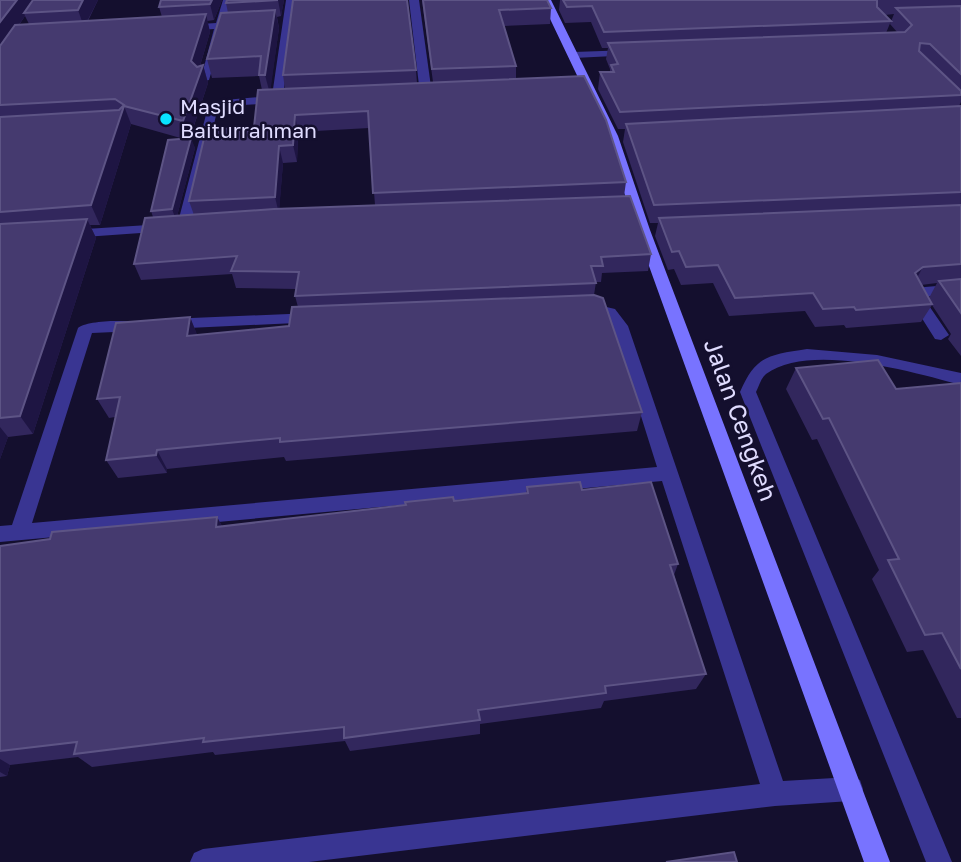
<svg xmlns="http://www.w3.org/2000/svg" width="961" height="862" viewBox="0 0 961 862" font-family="'Golos Text',sans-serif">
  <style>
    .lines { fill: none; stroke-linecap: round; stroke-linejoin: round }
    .street { fill: #393592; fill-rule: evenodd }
    .secondary { fill: #7873ff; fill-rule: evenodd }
    .wall { fill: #32275d; fill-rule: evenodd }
    .shaded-wall { fill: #1e1543 }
    .building { fill: #453a6f; stroke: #5d5485; stroke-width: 2 }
    .poi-dot { fill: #08e3ff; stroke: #140f2e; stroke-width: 2.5 }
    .labels { text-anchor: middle; stroke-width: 5; stroke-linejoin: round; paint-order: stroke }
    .far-poi-label { font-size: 21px; fill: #e0dcff; stroke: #140f2e; text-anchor: start }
    .street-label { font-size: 24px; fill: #e0dcff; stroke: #140f2e }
  </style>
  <rect width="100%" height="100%" fill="#140f2e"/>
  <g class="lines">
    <!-- street -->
    <g class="street">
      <path d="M 223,0 L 233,0 L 226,23 L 242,22 L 247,25 L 224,29 L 209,80 L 200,82 L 214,29 L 186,31 L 181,28 L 186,25 L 216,23 Z"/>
      <path d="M 286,0 L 296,0 L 283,96 L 296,99 L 290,102 L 226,106 L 217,111 L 191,226 L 184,230 L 179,229 L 177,226 L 208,107 L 224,100 L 272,96 Z"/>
      <path d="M 409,0 L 419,0 L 432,94 L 426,97 L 420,94 Z"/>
      <path d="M 630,50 L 635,53 L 634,55 L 574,58 L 569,55 L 574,52 Z"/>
      <path d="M 164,224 L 171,228 L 169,231 L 70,238 L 63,234 L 70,230 Z"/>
      <path d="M 961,284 L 961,294 L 923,297 L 949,335 L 941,340 L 935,339 L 906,293 L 913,288 Z"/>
      <path d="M 585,302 L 615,309 L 628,326 L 783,781 L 851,777 L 860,780 L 863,789 L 860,798 L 851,801 L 775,806 L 309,862 L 190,862 L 194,853 L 203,849 L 760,784 L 662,481 L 0,542 L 0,526 L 12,525 L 78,328 C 86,320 137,318 145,326 L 137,331 L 92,333 L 32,523 L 657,467 L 613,327 L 605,317 L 580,311 L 577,307 Z"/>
      <path d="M 312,313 L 320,318 L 317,322 L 168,329 L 160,324 L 168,319 Z"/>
      <path d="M 807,349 L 877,355 L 961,373 L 961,385 C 913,372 809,342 766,374 C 761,378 759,386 756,392 L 952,862 L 926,862 L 740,392 C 756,355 769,355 807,349 Z"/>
    </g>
    <!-- secondary -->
    <path class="secondary" d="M 541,0 L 551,0 L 618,136 L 650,230 L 890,862 L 864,862 L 636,230 L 606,136 Z"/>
  </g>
  <!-- wall -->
  <g class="wall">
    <path d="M 0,0 L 98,0 L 88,21 L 162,17 L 159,7 L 161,0 L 222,0 L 214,20 L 207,21 L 210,32 L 200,66 L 203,65 L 208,83 L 190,138 L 195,148 L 177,216 L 194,215 L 189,201 L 254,127 L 262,90 L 259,76 L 212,78 L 207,59 L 228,13 L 226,3 L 284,0 L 281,16 L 277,17 L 279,28 L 270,90 L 285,89 L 283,75 L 416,70 L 417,83 L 433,82 L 422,0 L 547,0 L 551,8 L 550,24 L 504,26 L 516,66 L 516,79 L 626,182 L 624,196 L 651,254 L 648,271 L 602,273 L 601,282 L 596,282 L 594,295 L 642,412 L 637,431 L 286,461 L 284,457 L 167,469 L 167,473 L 118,478 L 106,460 L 115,417 L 109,418 L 97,399 L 190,317 L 197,335 L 289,326 L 298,307 L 295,296 L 296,289 L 236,288 L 232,274 L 141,280 L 134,264 L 153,217 L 151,211 L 184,139 L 131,124 L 100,225 L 90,225 L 96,238 L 33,434 L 8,437 L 0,459 ZM 25,16 L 29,24 L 19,25 ZM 369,128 L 375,205 L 279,209 L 283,163 L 297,162 L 298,132 Z"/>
    <path d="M 560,0 L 961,0 L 961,102 L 959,106 L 961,106 L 961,356 L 948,339 L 951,334 L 932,305 L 921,322 L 846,328 L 844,325 L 815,327 L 805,311 L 729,316 L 713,283 L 681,285 L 674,269 L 668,270 L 655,236 L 658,223 L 650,223 L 623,142 L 625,129 L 618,129 L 598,89 L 600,72 L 610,72 L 610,69 L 606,59 L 608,48 L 602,48 L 591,22 L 565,23 L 559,10 ZM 894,14 L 890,24 L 897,32 L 886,33 L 891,21 L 885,15 ZM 937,283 L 929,298 L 921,285 Z"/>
    <path d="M 796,368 L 896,389 L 961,383 L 961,718 L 957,718 L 923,650 L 907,652 L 872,579 L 879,570 L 817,439 L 812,440 L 786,389 Z"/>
    <path d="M 527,487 L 582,490 L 678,564 L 674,575 L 706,674 L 696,689 L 604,701 L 601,708 L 480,724 L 480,734 L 350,751 L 345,741 L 215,755 L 213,752 L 92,767 L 78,757 L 10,765 L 7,776 L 0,777 L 0,546 L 217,517 L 222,526 L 526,493 Z"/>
  </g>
  <!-- shaded-wall -->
  <g class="shaded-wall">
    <path d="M 17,0 L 37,0 L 24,13 L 25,16 L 0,51 L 0,22 Z"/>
    <path d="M 83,0 L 98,0 L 84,27 L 78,10 Z"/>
    <path d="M 212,0 L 222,0 L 214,20 L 210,4 Z"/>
    <path d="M 278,0 L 284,0 L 281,16 Z"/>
    <path d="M 275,10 L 279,28 L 270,94 L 265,75 Z"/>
    <path d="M 206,14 L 210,32 L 196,79 L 191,61 Z"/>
    <path d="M 203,65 L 208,83 L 189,140 L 183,121 Z"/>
    <path d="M 124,106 L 131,124 L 100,225 L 91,205 Z"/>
    <path d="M 295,115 L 298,132 L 297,162 L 293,145 Z"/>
    <path d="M 191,138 L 195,148 L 176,220 L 172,209 Z"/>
    <path d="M 279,146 L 283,163 L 279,214 L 275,197 Z"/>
    <path d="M 87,219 L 96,238 L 33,434 L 20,416 Z"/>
    <path d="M 923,267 L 913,285 L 915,273 Z"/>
    <path d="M 190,317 L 198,337 L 187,336 Z"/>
    <path d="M 0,427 L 8,437 L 0,459 Z"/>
    <path d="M 157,450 L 167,469 L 167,473 L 156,455 Z"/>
    <path d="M 217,517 L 227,536 L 216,527 Z"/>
    <path d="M 0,759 L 10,765 L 7,776 L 0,772 Z"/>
  </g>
  <!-- building -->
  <g class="building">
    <path d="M 0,0 L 17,0 L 0,22 Z"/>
    <path d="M 33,0 L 83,0 L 78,10 L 24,13 Z"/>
    <path d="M 161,0 L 212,0 L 210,4 L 159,7 Z"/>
    <path d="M 227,0 L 278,0 L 226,3 Z"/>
    <path d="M 293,0 L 407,0 L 416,70 L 283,75 Z"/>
    <path d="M 423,0 L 547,0 L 551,8 L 499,10 L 516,66 L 432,69 Z"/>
    <path d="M 563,0 L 877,0 L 877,7 L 891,21 L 604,32 L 592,6 L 567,7 Z"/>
    <path d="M 961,6 L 961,74 L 930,44 L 920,43 L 919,51 L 961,91 L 961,95 L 620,112 L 600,72 L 614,72 L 611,65 L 618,64 L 608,43 L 905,32 L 912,25 L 896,8 Z"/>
    <path d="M 275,10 L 265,75 L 259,75 L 261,56 L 207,59 L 221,13 Z"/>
    <path d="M 206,14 L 191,61 L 197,67 L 203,65 L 183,121 L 124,106 L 91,205 L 0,212 L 0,117 L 119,110 L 124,105 L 115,99 L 0,105 L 0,46 L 15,25 Z"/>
    <path d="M 584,76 L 606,120 L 626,182 L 373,193 L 368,111 L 295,115 L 293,145 L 279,146 L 275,197 L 189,201 L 206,130 L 254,127 L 258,90 Z"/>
    <path d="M 961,106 L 961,192 L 654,205 L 626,124 Z"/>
    <path d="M 191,138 L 172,209 L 151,211 L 168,140 Z"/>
    <path d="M 630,196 L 651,254 L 601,257 L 603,266 L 591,266 L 596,283 L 295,296 L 299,272 L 231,271 L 237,256 L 134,264 L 145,218 L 274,209 Z"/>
    <path d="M 961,205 L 961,264 L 923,267 L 915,273 L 932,304 L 856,310 L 854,307 L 823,309 L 813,293 L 735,298 L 718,265 L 686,267 L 679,251 L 672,252 L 659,218 Z"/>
    <path d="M 87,219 L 20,416 L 0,418 L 0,224 Z"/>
    <path d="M 961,279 L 961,313 L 939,281 Z"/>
    <path d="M 594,295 L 603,298 L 642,412 L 280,442 L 280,438 L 157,450 L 156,455 L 106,460 L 120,397 L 97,399 L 116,323 L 190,317 L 187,336 L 289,326 L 292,307 Z"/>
    <path d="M 878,360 L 896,389 L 961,383 L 961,669 L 942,633 L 925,635 L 888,560 L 899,559 L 829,418 L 823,419 L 796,368 Z"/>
    <path d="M 580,482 L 582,490 L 651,482 L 678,564 L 670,565 L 706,674 L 605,686 L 606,693 L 478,710 L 480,720 L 344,738 L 344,727 L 203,742 L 204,738 L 74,754 L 77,742 L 0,751 L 0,546 L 50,539 L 52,532 L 217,517 L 216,527 L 406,505 L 405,502 L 453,497 L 454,501 L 528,493 L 527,487 Z"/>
    <path d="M 734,852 L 737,862 L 666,862 Z"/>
  </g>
  <!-- markers -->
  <circle class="poi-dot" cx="166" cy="119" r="7"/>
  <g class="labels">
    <!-- far-poi labels -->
    <g class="far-poi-label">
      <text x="180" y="114">Masjid<tspan x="180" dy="24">Baiturrahman</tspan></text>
    </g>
    <!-- street labels -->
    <g class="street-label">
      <text transform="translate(740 420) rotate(70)" y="8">Jalan Cengkeh</text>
    </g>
  </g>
</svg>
